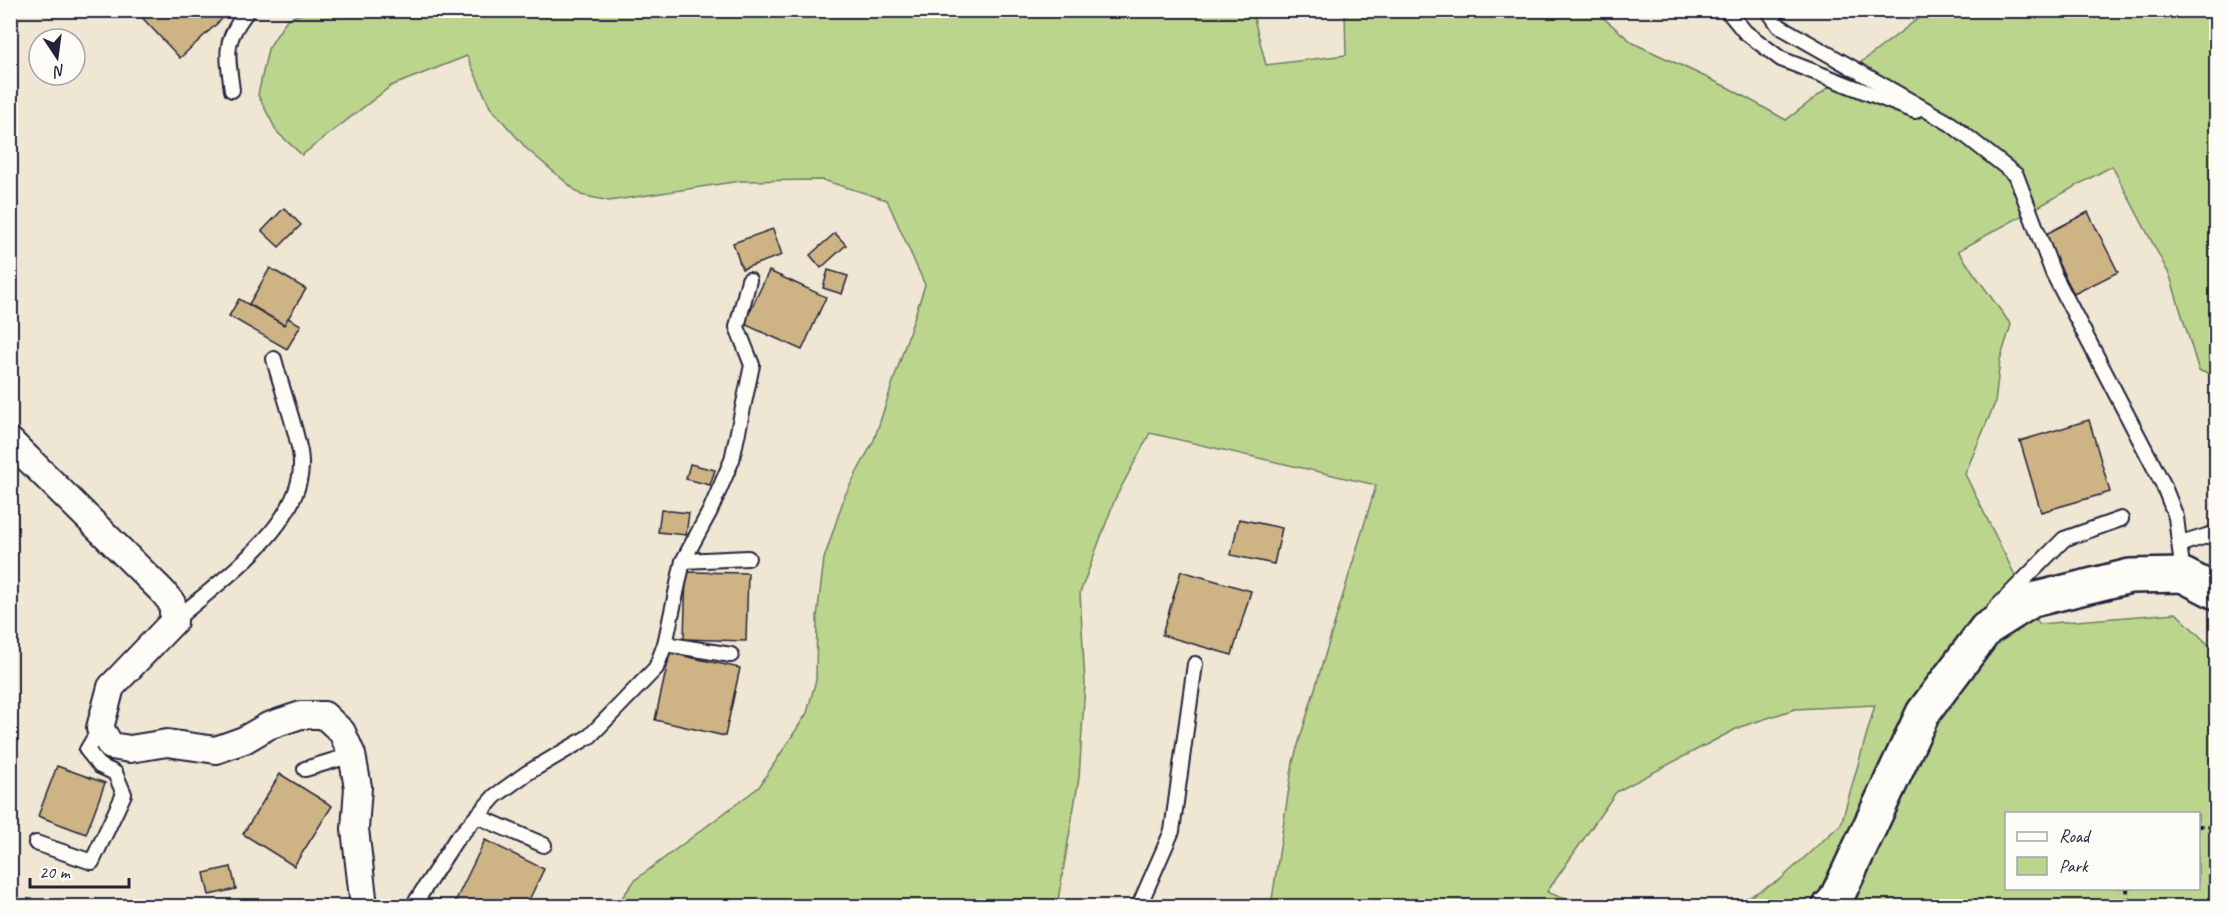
<svg xmlns="http://www.w3.org/2000/svg" width="2227" height="917" viewBox="0 0 2227 917" font-family="Caveat,sans-serif">
  <style>
    .green { fill: #bbd58d; stroke: #6e7c64; stroke-width: 1.5; fill-rule: evenodd }
    .building { fill: #ceb384; stroke: #22223b; stroke-width: 1.5 }
    .lines { fill: none; stroke-linecap: round; stroke-linejoin: round }
    .lane-casing { stroke: #22223b; stroke-width: 18 }
    .street-casing { stroke: #22223b; stroke-width: 30 }
    .secondary-casing { stroke: #22223b; stroke-width: 38 }
    .path { stroke: #22223b; stroke-width: 4; stroke-dasharray: 4.5 4.5; stroke-linecap: butt }
    .lane { stroke: #fdfcf7; stroke-width: 14 }
    .street { stroke: #fdfcf7; stroke-width: 26 }
    .secondary { stroke: #fdfcf7; stroke-width: 33 }
  </style>
  <rect width="100%" height="100%" fill="#efe6d4"/>
  <filter id="ink" filterUnits="userSpaceOnUse"><feTurbulence type="fractalNoise" baseFrequency=".0167" numOctaves="2"/><feDisplacementMap in="SourceGraphic" scale="12" xChannelSelector="R" yChannelSelector="G"/><feConvolveMatrix kernelMatrix="1 2 1 2 8 2 1 2 1" color-interpolation-filters="sRGB"/></filter>
  <g filter="url(#ink)">
    <!-- green -->
    <path class="green" d="M 1594,10 L 1633,43 L 1729,88 L 1786,120 L 1928,11 L 2216,11 L 2216,375 L 2199,371 L 2170,276 L 2112,166 L 1958,251 L 2011,325 L 2000,360 L 1995,403 L 1965,474 L 2039,624 L 2176,613 L 2216,652 L 2216,906 L 1732,906 L 1780,880 L 1841,824 L 1875,705 L 1795,709 L 1740,727 L 1616,792 L 1547,892 L 1583,906 L 1271,906 L 1293,762 L 1376,485 L 1150,433 L 1115,499 L 1080,593 L 1085,684 L 1079,778 L 1057,906 L 616,906 L 635,880 L 759,787 L 807,713 L 816,680 L 817,617 L 824,559 L 845,495 L 874,440 L 925,285 L 887,200 L 823,180 L 740,181 L 609,201 L 581,195 L 527,149 L 490,107 L 467,56 L 391,86 L 302,155 L 277,132 L 258,95 L 268,49 L 287,19 L 309,11 L 1252,11 L 1266,65 L 1346,55 L 1345,11 ZM 2006,814 L 2198,814 L 2198,888 L 2006,888 Z"/>
    <!-- building -->
    <g class="building">
      <path d="M 135,10 L 216,10 L 223,18 L 180,58 Z"/>
      <path d="M 284,208 L 301,225 L 279,247 L 262,231 Z"/>
      <path d="M 2088,212 L 2118,272 L 2074,294 L 2044,235 Z"/>
      <path d="M 773,229 L 782,255 L 742,269 L 733,243 Z"/>
      <path d="M 835,233 L 846,245 L 821,268 L 810,255 Z"/>
      <path d="M 270,268 L 306,289 L 284,325 L 249,304 Z"/>
      <path d="M 828,270 L 848,276 L 842,294 L 823,288 Z"/>
      <path d="M 769,271 L 826,297 L 802,350 L 744,324 Z"/>
      <path d="M 239,299 L 284,325 L 288,318 L 301,325 L 287,349 L 229,316 Z"/>
      <path d="M 2089,420 L 2110,492 L 2041,512 L 2020,441 Z"/>
      <path d="M 690,464 L 715,470 L 710,485 L 686,479 Z"/>
      <path d="M 661,510 L 689,513 L 686,535 L 658,532 Z"/>
      <path d="M 1239,519 L 1282,528 L 1274,564 L 1231,555 Z"/>
      <path d="M 1181,571 L 1251,591 L 1232,655 L 1162,635 Z"/>
      <path d="M 686,572 L 748,573 L 746,641 L 684,639 Z"/>
      <path d="M 670,653 L 740,668 L 725,736 L 655,720 Z"/>
      <path d="M 57,766 L 105,783 L 86,834 L 38,816 Z"/>
      <path d="M 280,774 L 332,806 L 294,866 L 243,834 Z"/>
      <path d="M 485,840 L 544,869 L 526,906 L 453,906 Z"/>
      <path d="M 231,867 L 236,889 L 209,895 L 204,873 Z"/>
    </g>
    <g class="lines">
      <defs>
        <g id="lane">
          <path d="M 1727,10 L 1745,32 L 1781,59 L 1915,111"/>
          <path d="M 1768,10 L 1779,26 L 1951,124 L 2016,175 L 2053,273 L 2163,484 L 2176,517 L 2183,575"/>
          <path d="M 232,90 C 227,51 223,42 248,10"/>
          <path d="M 2181,544 L 2216,533"/>
          <path d="M 683,561 L 748,558"/>
          <path d="M 1994,610 L 2064,539 L 2121,519"/>
          <path d="M 174,621 C 219,581 312,520 300,452 C 294,421 282,390 274,359"/>
          <path d="M 665,644 L 731,655"/>
          <path d="M 305,769 L 352,755"/>
          <path d="M 477,816 L 544,845"/>
          <path d="M 36,843 L 92,862 L 124,794 L 115,773 L 100,766 L 87,750 L 100,728"/>
          <path d="M 413,906 L 455,841 L 495,796 L 527,773 L 590,736 L 656,668 L 665,644 L 683,561 L 710,511 L 732,460 L 752,365 L 737,327 L 749,280"/>
          <path d="M 1139,906 L 1172,831 L 1195,664"/>
        </g>
        <path id="street" d="M 10,441 L 162,591 L 172,603 L 174,621 L 111,687 L 100,728 L 111,746 L 130,749 L 167,743 L 216,750 L 244,740 L 268,726 L 301,715 L 324,715 L 342,732 L 352,755 L 358,787 L 355,829 L 364,906"/>
        <path id="secondary" d="M 1830,906 L 1835,901 L 1923,713 L 1986,629 L 2032,600 L 2130,576 L 2183,575 L 2216,592"/>
      </defs>
      <!-- lane casing -->
      <use href="#lane" class="lane-casing"/>
      <!-- street casing -->
      <use href="#street" class="street-casing"/>
      <!-- secondary casing -->
      <use href="#secondary" class="secondary-casing"/>
      <!-- path -->
      <g class="path">
        <path d="M 2198,826 L 2216,826"/>
        <path d="M 2127,888 L 2128,906"/>
      </g>
      <!-- lane -->
      <use href="#lane" class="lane"/>
      <!-- street -->
      <use href="#street" class="street"/>
      <!-- secondary -->
      <use href="#secondary" class="secondary"/>
    </g>
  </g>
  <!-- margin -->
  <rect width="2227" height="917" fill="none" stroke="#fdfcf7" stroke-width="36"/>
  <rect x="18" y="18" width="2191" height="881" fill="none" stroke="#22223b" stroke-width="2" filter="url(#ink)"/>
  <!-- legend -->
  <rect x="2005" y="812" width="195" height="78" fill="#fdfcf7" stroke="#a5a5ac" stroke-width="1.5"/>
  <rect x="2017" y="832" width="30" height="9" fill="#fdfcf7" stroke="#a5a5ac" stroke-width="1.5"/>
  <text x="2059" y="842" font-size="18" fill="#22223b">Road</text>
  <rect x="2017" y="857" width="30" height="18" fill="#bbd58d" stroke="#a5a5ac" stroke-width="1.5"/>
  <text x="2059" y="872" font-size="18" fill="#22223b">Park</text>
  <!-- north arrow -->
  <g transform="translate(57 57) rotate(167)"><circle r="28" fill="#fdfcf7" stroke="#a5a5ac" stroke-width="1.5"/>
  <path d="M0-4.5L10 22L0 15L-10 22Z" fill="#22223b"/>
  <text y="-9" font-size="16" font-weight="bold" text-anchor="middle" fill="#22223b">N</text>
  </g>
  <!-- scale -->
  <path d="M30 878v9h99v-9" fill="none" stroke="#22223b" stroke-width="3"/>
  <text x="39" y="878" font-size="18" fill="#22223b" stroke="#fdfcf7" stroke-width="4.5" paint-order="stroke">20 m</text>
</svg>
